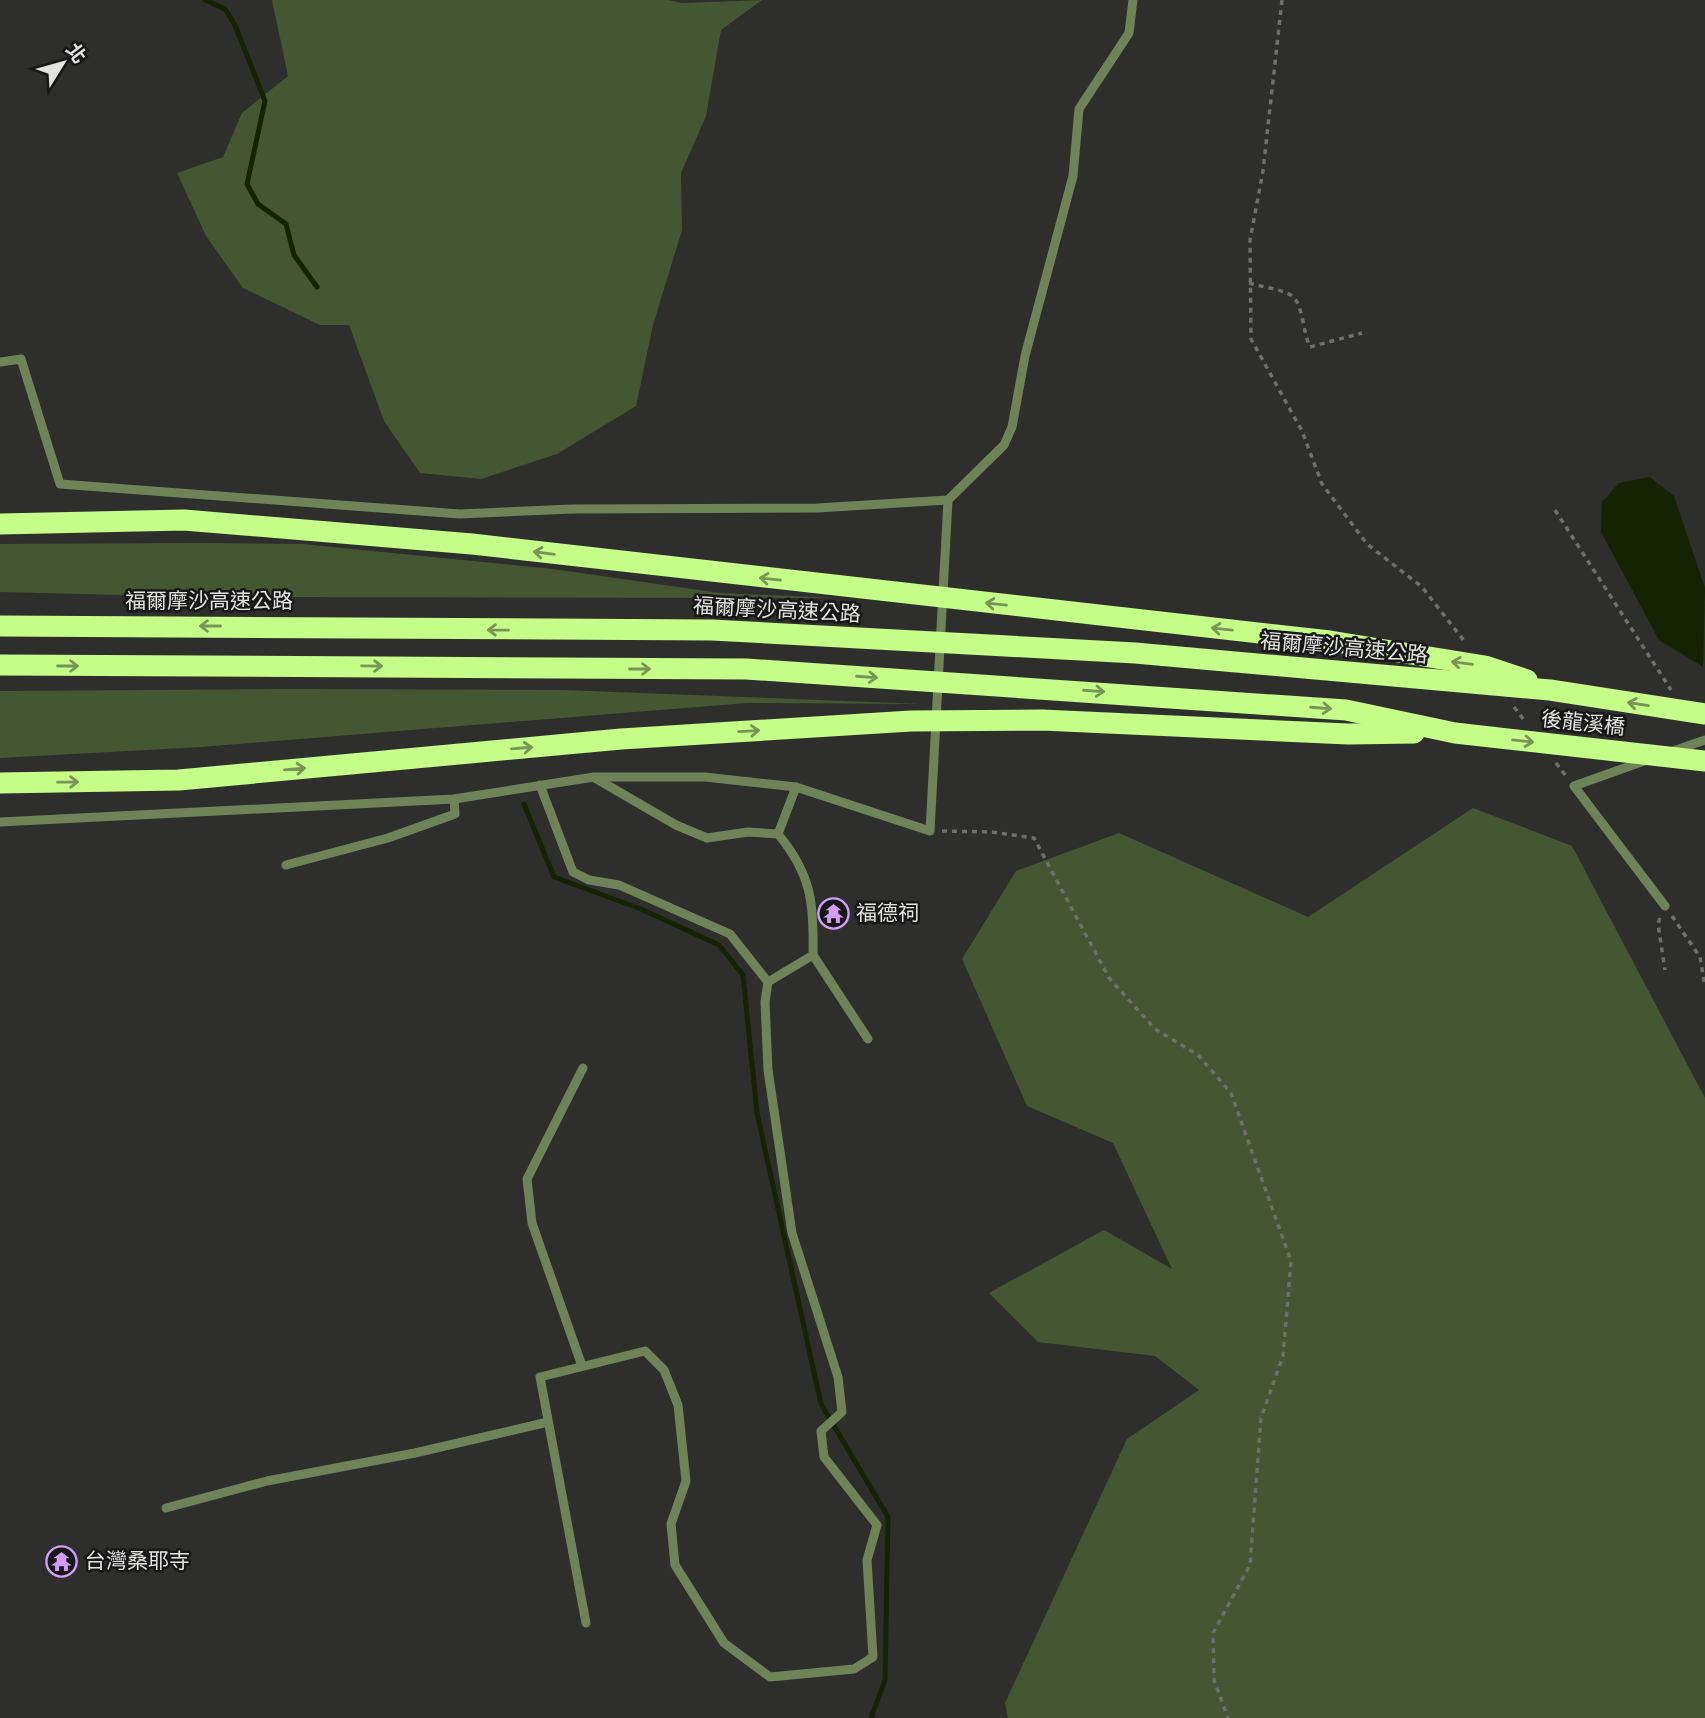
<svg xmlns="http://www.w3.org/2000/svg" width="1705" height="1718" viewBox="0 0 1705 1718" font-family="Jost,'Noto Sans TC',sans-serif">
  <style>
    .green { fill: #455632 }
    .water { fill: #152303 }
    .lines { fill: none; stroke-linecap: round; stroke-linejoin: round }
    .stream { stroke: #152303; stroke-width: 5 }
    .path { stroke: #6f706d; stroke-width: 3.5; stroke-dasharray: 5 5; stroke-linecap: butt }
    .service { stroke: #6e8458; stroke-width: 9 }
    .motorway { stroke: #c6fc88; stroke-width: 21 }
    .oneway { stroke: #779555 }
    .labels { text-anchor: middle; stroke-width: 5; stroke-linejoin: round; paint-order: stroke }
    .street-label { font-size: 21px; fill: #e2e3e1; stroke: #161716 }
    .poi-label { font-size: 21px; fill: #e2e3e1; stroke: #161716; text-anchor: start }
  </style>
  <rect width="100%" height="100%" fill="#2e2f2c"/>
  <!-- green -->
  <g class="green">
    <path d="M 272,0 L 668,0 L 682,3 L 762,0 L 721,30 L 706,116 L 681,173 L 682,230 L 653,325 L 636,406 L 557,454 L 481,479 L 420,473 L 384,421 L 349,325 L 320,325 L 243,288 L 206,236 L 177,173 L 223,157 L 242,113 L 288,76 Z"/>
    <path d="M 199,543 L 302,544 L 553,569 L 720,593 L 836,598 L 201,597 L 0,592 L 0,544 Z"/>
    <path d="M 286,689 L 564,690 L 922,704 L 747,703 L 201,747 L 0,758 L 0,691 Z"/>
    <path d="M 1473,808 L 1572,846 L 1705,1098 L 1705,1718 L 1008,1718 L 1005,1703 L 1127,1439 L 1199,1390 L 1155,1356 L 1038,1342 L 989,1293 L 1104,1230 L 1172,1269 L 1113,1143 L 1027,1106 L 962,959 L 1016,871 L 1119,833 L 1308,917 Z"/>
  </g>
  <!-- water -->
  <path class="water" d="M 1650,477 L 1674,496 L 1705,588 L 1703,667 L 1659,640 L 1601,532 L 1602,502 L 1619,483 Z"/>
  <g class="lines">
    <!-- stream -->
    <g class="stream">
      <path d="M 205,0 L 225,9 L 235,25 L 265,101 L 247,184 L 258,204 L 286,224 L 294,255 L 317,287"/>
      <path d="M 524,804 L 554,877 L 641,909 L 719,945 L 743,975 L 757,1113 L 821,1404 L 888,1517 L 885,1680 L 871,1718"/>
    </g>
    <!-- path -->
    <g class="path">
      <path d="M 1282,0 L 1263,171 L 1250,240 L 1251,339 L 1302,431 L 1322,484 L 1367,544 L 1422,587 L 1465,642"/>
      <path d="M 1249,283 C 1261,287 1283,289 1292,296 C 1303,304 1303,333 1310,347 L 1362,333"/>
      <path d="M 1555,510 L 1671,690"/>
      <path d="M 1514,707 L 1524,720"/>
      <path d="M 1556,763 L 1566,776"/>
      <path d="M 942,831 L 992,832 L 1034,838 L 1109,978 L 1155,1029 L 1198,1055 L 1231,1093 L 1291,1261 L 1283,1356 L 1261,1418 L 1250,1565 L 1213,1633 L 1214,1680 L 1228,1718"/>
      <path d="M 1672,916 L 1700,957 L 1705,987"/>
      <path d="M 1660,918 L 1658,924 L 1665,970"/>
    </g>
    <!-- service -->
    <g class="service">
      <path d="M 0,362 L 21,359 L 60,484 L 460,514 L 572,509 L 817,508 L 948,500 L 1004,445 L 1012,427 L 1025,356 L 1073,176 L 1079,109 L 1129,33 L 1133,0"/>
      <path d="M 1670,752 L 1705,740"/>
      <path d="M 1647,760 L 1574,786 L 1665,906"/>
      <path d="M 595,778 L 676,825 L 707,838 L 748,832 L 778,834 C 812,875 814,904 813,955 L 768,982"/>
      <path d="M 540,785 L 573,872 L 589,880 L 619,885 L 730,934 L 768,982 L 765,1002 L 768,1070 L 792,1233 L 838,1377 L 842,1412 L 821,1431 L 824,1457 L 877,1525 L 867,1560 L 873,1657 L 854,1669 L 770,1677 L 724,1643 L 675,1565 L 671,1524 L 686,1481 L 678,1405 L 664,1370 L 645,1351 L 540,1377 L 586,1623"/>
      <path d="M 0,822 L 454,799 L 594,777 L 705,777 L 796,787 L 930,831 L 948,500"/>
      <path d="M 778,834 L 796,787"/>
      <path d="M 286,865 L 388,838 L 455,814 L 454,799"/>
      <path d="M 813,955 L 868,1039"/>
      <path d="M 582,1366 L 532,1223 L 527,1179 L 583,1068"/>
      <path d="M 166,1508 L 267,1481 L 415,1453 L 548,1422"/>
    </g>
    <!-- motorway -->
    <g class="motorway">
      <path d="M 0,524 L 184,520 L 472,544 L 1330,641 L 1485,666 L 1527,680"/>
      <path d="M 0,626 L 712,630 L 1135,653 L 1550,690 L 1705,714"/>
      <path d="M 0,665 L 746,669 L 1346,710 L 1455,733 L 1705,761"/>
      <path d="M 0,783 L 179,780 L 621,739 L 911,721 L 1042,720 L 1348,734 L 1414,733"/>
    </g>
  </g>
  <!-- one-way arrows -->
  <defs><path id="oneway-shaft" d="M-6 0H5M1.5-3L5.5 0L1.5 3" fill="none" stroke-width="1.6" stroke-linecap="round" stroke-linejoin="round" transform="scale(1.75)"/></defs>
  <g class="oneway">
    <use href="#oneway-shaft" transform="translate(544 553) rotate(-173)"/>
    <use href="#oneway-shaft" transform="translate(770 579) rotate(-174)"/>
    <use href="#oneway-shaft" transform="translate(996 604) rotate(-174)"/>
    <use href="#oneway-shaft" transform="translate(210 626) rotate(180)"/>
    <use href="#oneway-shaft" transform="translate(1222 629) rotate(-174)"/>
    <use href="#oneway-shaft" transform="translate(498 630) rotate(-179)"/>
    <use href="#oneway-shaft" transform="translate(1462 663) rotate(-172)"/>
    <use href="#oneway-shaft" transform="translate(68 666)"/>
    <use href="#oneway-shaft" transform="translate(372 666) rotate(1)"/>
    <use href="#oneway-shaft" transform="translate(640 669)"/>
    <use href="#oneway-shaft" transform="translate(867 677) rotate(4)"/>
    <use href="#oneway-shaft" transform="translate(1094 691) rotate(4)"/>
    <use href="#oneway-shaft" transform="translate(1638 704) rotate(-171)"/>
    <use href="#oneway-shaft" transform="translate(1321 708) rotate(4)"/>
    <use href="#oneway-shaft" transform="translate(749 731) rotate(-3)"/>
    <use href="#oneway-shaft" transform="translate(1523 741) rotate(6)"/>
    <use href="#oneway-shaft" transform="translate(522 748) rotate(-5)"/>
    <use href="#oneway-shaft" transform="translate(295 769) rotate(-5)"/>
    <use href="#oneway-shaft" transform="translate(68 782) rotate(-1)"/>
  </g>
  <!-- icons -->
  <defs>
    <symbol id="temple-ring" viewBox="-11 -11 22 22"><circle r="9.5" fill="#161716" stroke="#d39cfc" stroke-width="1.5"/><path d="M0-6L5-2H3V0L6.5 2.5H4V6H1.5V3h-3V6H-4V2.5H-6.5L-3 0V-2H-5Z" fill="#d39cfc"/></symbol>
  </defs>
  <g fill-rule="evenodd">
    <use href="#temple-ring" x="816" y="896" width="35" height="35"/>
    <use href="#temple-ring" x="44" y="1544" width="35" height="35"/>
  </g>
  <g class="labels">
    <!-- street labels -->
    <g class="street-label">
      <text x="209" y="608">福爾摩沙高速公路</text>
      <text transform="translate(777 610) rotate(3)" y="7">福爾摩沙高速公路</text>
      <text transform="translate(1344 648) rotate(5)" y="7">福爾摩沙高速公路</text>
      <text transform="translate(1583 723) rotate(6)" y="7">後龍溪橋</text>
    </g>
    <!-- poi labels -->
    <g class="poi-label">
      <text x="856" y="920">福德祠</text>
      <text x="85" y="1568">台灣桑耶寺</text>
    </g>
  </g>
  <!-- north arrow -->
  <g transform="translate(63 63) rotate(53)" stroke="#161716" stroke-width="5" paint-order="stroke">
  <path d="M0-5L12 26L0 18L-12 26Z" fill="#e2e3e1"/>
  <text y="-10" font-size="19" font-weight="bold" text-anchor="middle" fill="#e2e3e1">北</text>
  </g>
</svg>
